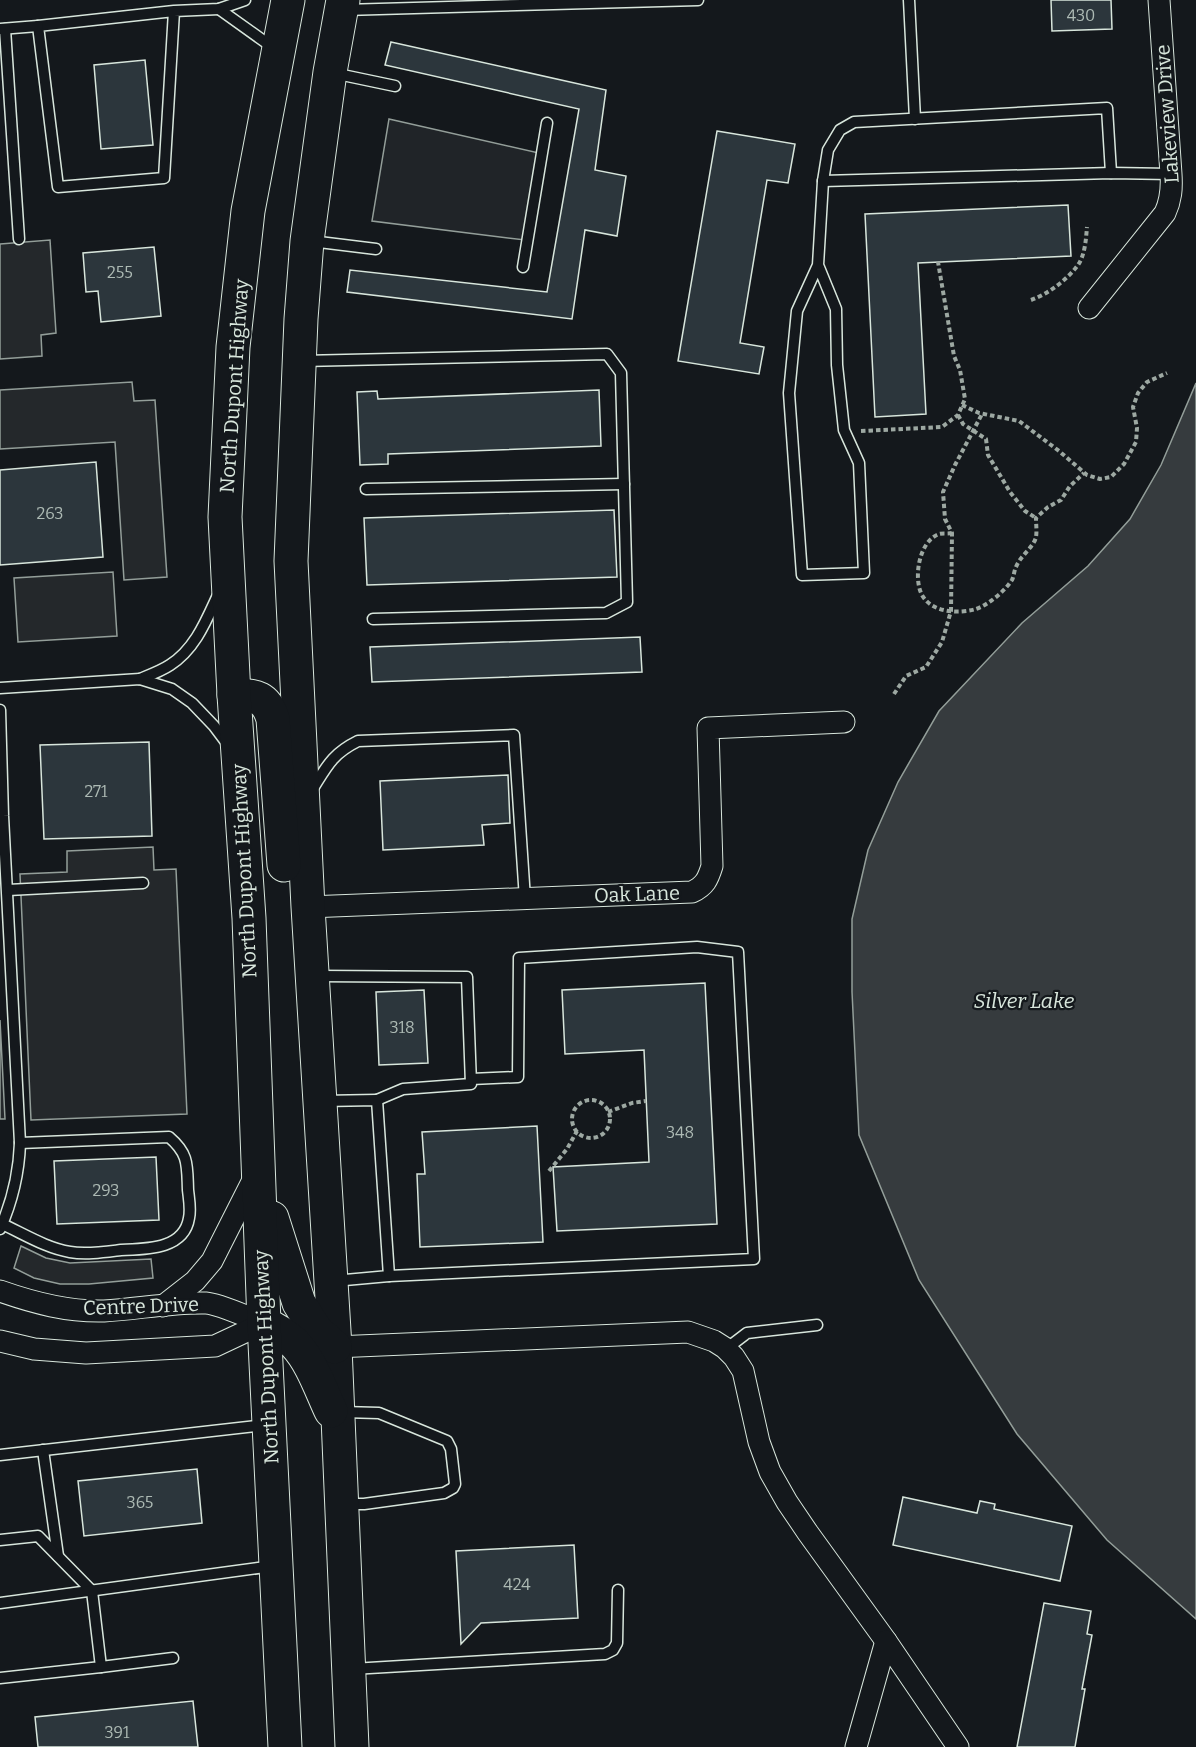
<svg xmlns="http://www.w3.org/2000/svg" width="1196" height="1747" viewBox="0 0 1196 1747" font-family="Bitter,serif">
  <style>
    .green { fill: #202428; stroke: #939e99; stroke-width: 1.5 }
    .parking { fill: #24282b; stroke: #939e99; stroke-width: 1.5 }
    .water { fill: #363b3e; stroke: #939e99; stroke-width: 1.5 }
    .building { fill: #2c363c; stroke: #d8e6dc; stroke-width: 1.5 }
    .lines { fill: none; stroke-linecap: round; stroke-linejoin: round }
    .service-casing { stroke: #d8e6dc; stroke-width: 13 }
    .minor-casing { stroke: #d8e6dc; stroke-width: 23 }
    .trunk-casing { stroke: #d8e6dc; stroke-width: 35 }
    .path { stroke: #9da8a2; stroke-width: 4; stroke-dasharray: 4.5 3; stroke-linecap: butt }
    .service { stroke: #14181c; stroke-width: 10 }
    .minor { stroke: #14181c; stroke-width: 21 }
    .trunk { stroke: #14181c; stroke-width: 33 }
    .labels { text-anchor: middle; stroke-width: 4.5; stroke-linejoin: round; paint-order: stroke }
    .number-label { font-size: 16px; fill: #adbab4 }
    .street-label { font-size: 20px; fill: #d8e6dc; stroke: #14181c }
    .water-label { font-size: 21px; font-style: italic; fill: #d8e6dc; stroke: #14181c }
  </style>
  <rect width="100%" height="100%" fill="#14181c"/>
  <!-- green -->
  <path class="green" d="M 389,119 L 539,153 L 525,240 L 372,221 Z"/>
  <!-- parking -->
  <g class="parking">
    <path d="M 50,240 L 56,333 L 41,335 L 42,356 L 0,359 L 0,244 Z"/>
    <path d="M 132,382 L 134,401 L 155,400 L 167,577 L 124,580 L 115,442 L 0,449 L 0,390 Z"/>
    <path d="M 113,572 L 117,636 L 18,642 L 14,578 Z"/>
    <path d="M 153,847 L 154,870 L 176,869 L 187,1114 L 31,1120 L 20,874 L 67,872 L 67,851 Z"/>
    <path d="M 0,1020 L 5,1119 L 0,1119 Z"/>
    <path d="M 21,1246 L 46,1258 L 70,1263 L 151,1259 L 153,1278 L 89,1284 L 60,1284 L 34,1278 L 14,1268 Z"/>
  </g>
  <!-- water -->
  <path class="water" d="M 1196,383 L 1196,1619 L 1107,1540 L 1017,1434 L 919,1280 L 859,1135 L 852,992 L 852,919 L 868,850 L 898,782 L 939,711 L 1022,623 L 1088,566 L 1130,519 L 1161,465 Z"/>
  <!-- building -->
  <g class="building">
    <path d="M 1051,0 L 1111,0 L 1112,29 L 1052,31 Z"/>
    <path d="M 391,42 L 606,90 L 595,170 L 626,176 L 617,236 L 585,230 L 572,319 L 347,292 L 350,270 L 547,292 L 579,109 L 385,65 Z"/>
    <path d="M 145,60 L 153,145 L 101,149 L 94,65 Z"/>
    <path d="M 717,131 L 795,144 L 788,183 L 767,180 L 740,343 L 764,347 L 759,374 L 678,361 Z"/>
    <path d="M 1068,205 L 1071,256 L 918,263 L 926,414 L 875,417 L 865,214 Z"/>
    <path d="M 154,247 L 161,316 L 101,322 L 98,291 L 86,292 L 83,253 Z"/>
    <path d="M 599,390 L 601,446 L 388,454 L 388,464 L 360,465 L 357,392 L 377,391 L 378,399 Z"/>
    <path d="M 96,462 L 103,557 L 0,565 L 0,470 Z"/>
    <path d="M 614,510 L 617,577 L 367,585 L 364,518 Z"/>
    <path d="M 640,637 L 642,672 L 372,682 L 370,647 Z"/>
    <path d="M 149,742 L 152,836 L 44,839 L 40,745 Z"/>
    <path d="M 508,775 L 510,823 L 482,825 L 484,845 L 383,850 L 380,781 Z"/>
    <path d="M 705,983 L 717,1224 L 557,1231 L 553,1167 L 649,1162 L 644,1050 L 565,1054 L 562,990 Z"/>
    <path d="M 424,990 L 428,1063 L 379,1065 L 376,992 Z"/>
    <path d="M 537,1126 L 543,1242 L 420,1247 L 417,1174 L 425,1174 L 422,1132 Z"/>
    <path d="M 156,1157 L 159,1220 L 57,1224 L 54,1161 Z"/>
    <path d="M 197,1469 L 202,1523 L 84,1536 L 78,1481 Z"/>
    <path d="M 903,1497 L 977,1513 L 980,1501 L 995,1504 L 994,1509 L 1072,1526 L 1060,1581 L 893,1545 Z"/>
    <path d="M 574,1545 L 578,1618 L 481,1623 L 461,1644 L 456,1551 Z"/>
    <path d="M 1044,1603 L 1091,1611 L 1087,1634 L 1092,1635 L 1082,1689 L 1085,1689 L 1075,1747 L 1017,1747 Z"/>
    <path d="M 193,1701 L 198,1747 L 38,1747 L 35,1717 Z"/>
  </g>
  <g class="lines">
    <defs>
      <g id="service">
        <path d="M 909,0 L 915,119"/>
        <path d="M 219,9 L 275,49"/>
        <path d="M 344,10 L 698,0"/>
        <path d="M 174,11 L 164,178 L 58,187 L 38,26 L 174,11 L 219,9 L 245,0"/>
        <path d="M 0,29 L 38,26"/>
        <path d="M 5,29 L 19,239"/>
        <path d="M 333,73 L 395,86"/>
        <path d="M 823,181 L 1111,173 L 1171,174"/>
        <path d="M 311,241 L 376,249"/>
        <path d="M 818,265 L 836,309 L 837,365 L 844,430 L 859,463 L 864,573 L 802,575 L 789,393 L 797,311 L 818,265 L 823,181 L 828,150 L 840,130 L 854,122 L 1107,108 L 1111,173"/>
        <path d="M 523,267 L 547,123"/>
        <path d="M 302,361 L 607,354 L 621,373 L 627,602 L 606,613 L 373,619"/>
        <path d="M 366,489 L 624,484"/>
        <path d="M 140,679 C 150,675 161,671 170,665 C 195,649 206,621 218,595"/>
        <path d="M 0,688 L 140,679 L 172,689 L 192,703 L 214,726 L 229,746"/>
        <path d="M 0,710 L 3,816 L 20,1143 C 19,1172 12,1202 0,1229"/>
        <path d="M 312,790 C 327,766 332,754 358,741 L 514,735 L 525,899"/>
        <path d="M 8,890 L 143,883"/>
        <path d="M 317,976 L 467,977 L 471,1084 L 403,1089 L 377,1100"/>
        <path d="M 322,1101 L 377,1100 L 389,1276 L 334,1281"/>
        <path d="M 2,1224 C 24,1234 46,1248 70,1252 C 86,1255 105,1252 121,1250 C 145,1249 184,1250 189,1218 C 191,1209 189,1199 188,1190 C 187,1165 189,1154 169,1137 L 20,1143"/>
        <path d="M 389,1276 L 754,1259 L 738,952 L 697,947 L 519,958 L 518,1077 L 471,1079"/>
        <path d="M 726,1349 L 747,1333 L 817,1325"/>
        <path d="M 342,1412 L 379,1413 L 447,1441 L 451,1449 L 455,1484 L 453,1488 L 444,1493 L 364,1504 L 344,1504"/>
        <path d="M 43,1450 L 58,1556"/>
        <path d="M 0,1455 L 265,1425"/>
        <path d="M 0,1540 L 38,1536 L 92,1591 L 101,1667 L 0,1678"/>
        <path d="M 0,1603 L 273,1566"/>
        <path d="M 101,1667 L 173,1658"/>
        <path d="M 352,1669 L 605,1654 L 613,1650 L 617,1643 L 618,1590"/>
      </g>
      <g id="minor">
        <path d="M 1089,308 L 1165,213 C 1171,200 1172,189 1171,174 L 1159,0"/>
        <path d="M 308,907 L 692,892 C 705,886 708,879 712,866 L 708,728 L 844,722"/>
        <path d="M 0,1291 C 34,1303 68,1312 104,1311 C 138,1309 173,1302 206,1303 C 220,1304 249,1318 264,1323"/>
        <path d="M 163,1306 L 195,1281 L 212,1261 L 255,1176"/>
        <path d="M 0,1341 L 34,1349 L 86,1353 L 215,1346 L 264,1323"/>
        <path d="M 335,1347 L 688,1332 L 714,1341 L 725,1348 L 734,1357 L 743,1371 L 759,1442 L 770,1472 L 787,1502 L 808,1533 L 886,1641"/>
        <path d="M 856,1747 L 886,1641 L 958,1747"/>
      </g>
      <g id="trunk">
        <path d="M 343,0 L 330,72 L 307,241 L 301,319 L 291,561 L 308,907 L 335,1347 L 352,1747"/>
        <path d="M 234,695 C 256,696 266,696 273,719 L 284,865"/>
        <path d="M 272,1218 L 299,1303 L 316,1330 L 335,1347"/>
        <path d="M 264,1323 C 274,1329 287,1335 295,1344 C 312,1362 321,1390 331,1411"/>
        <path d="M 285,1747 L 264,1323 L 249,918 L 234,695 L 225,517 L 233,347 L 248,211 L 288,0"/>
      </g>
    </defs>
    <!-- service casing -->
    <use href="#service" class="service-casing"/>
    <!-- minor casing -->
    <use href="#minor" class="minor-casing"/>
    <!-- trunk casing -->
    <use href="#trunk" class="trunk-casing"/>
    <!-- path -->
    <g class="path">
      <path d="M 1031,300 C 1048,294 1067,280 1078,265 C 1085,255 1086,239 1087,227"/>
      <path d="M 962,405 L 979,413 L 1019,421 L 1059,451 L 1087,475 L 1100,479 L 1111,477 L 1124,464 L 1136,442 L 1137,428 L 1133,407 L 1138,393 L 1147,382 L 1167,373"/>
      <path d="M 958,415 L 963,424 L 986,439 L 988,455 L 1010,492 L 1025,511 L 1036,518"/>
      <path d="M 861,431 L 942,427 L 958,415 L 965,399 L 960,370 L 954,356 L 938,262"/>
      <path d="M 952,533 C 948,534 942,533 939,534 C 919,541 913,578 922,595 C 932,613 959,614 976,609 C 988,605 1005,591 1012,580 C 1014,576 1014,571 1016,567 C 1020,556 1034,547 1036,537 C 1037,531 1036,524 1036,518 L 1048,507 L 1061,500 L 1070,486 L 1084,473"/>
      <path d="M 894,694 L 906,676 L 926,667 L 942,642 L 951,611 L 952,533 L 945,519 L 943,492 L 955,465 L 982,414"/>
      <circle cx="591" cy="1119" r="19"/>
      <path d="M 608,1112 L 632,1103 L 646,1101"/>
      <path d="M 549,1171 L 567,1149 L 577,1131"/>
    </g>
    <!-- service -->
    <use href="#service" class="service"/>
    <!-- minor -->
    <use href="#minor" class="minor"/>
    <!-- trunk -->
    <use href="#trunk" class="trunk"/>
  </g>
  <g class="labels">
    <!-- number labels -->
    <g class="number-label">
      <text x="1081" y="21">430</text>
      <text x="120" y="278">255</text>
      <text x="50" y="519">263</text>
      <text x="96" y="797">271</text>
      <text x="402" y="1033">318</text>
      <text x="680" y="1138">348</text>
      <text x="106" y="1196">293</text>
      <text x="140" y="1508">365</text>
      <text x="517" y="1590">424</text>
      <text x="117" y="1738">391</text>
    </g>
    <!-- street labels -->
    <g class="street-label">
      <text transform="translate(1167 114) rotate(-94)" y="7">Lakeview Drive</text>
      <text transform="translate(234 386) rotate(-86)" y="7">North Dupont Highway</text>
      <text transform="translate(244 871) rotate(-93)" y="7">North Dupont Highway</text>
      <text transform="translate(637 894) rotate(-2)" y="7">Oak Lane</text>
      <text transform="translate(141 1306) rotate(-2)" y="7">Centre Drive</text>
      <text transform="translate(266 1357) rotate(-93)" y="7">North Dupont Highway</text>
    </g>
    <!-- water labels -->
    <g class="water-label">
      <text x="1024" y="1008">Silver Lake</text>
    </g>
  </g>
</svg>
